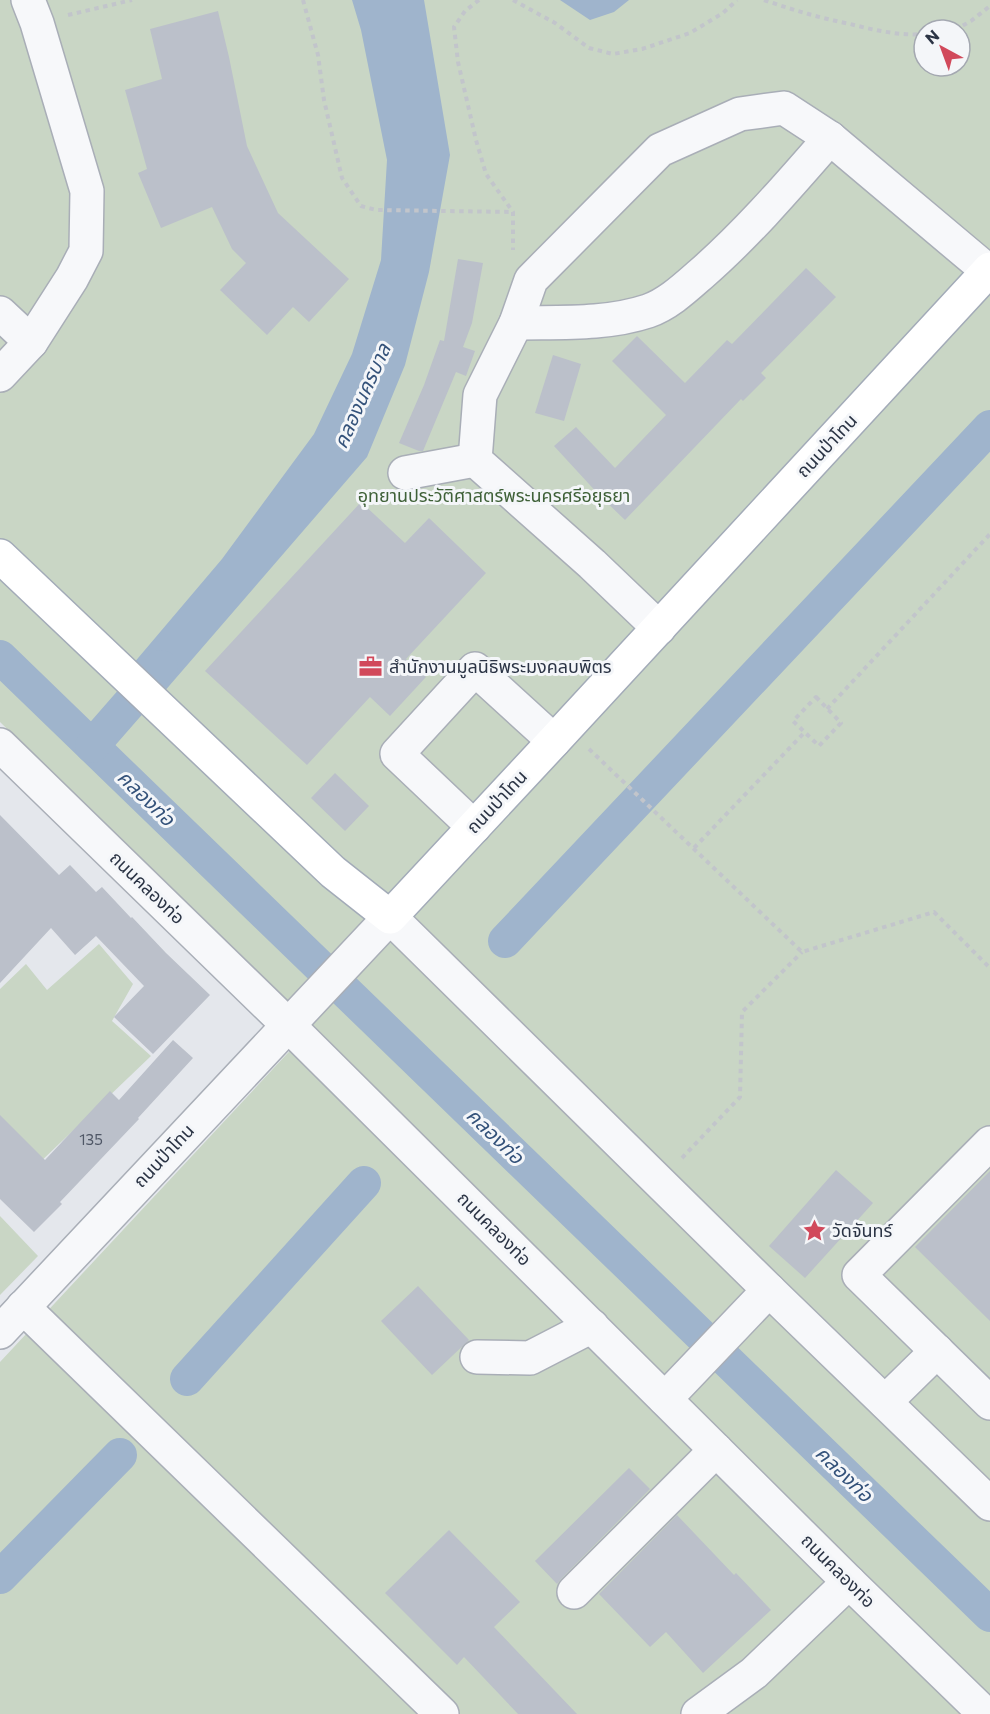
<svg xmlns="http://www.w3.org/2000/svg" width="990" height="1714" viewBox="0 0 990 1714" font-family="Commissioner,'Noto Sans Thai',sans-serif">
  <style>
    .green { fill: #c9d6c5; fill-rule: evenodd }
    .water { fill: #9fb4cc }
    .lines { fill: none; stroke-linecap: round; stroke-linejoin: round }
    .canal { stroke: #9fb4cc; stroke-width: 34 }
    .building { fill: #bbc0ca }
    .minor-casing { stroke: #a9aeb7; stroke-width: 36 }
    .major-casing { stroke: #a3abb8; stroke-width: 36 }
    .path { stroke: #c2c5cb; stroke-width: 4; stroke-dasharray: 4.5 4.5; stroke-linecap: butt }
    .minor { stroke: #f7f8fa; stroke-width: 33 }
    .major { stroke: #fff; stroke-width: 33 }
    .labels { text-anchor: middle; stroke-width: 6; stroke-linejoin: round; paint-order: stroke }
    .number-label { font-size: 15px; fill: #4f5766 }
    .street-label { font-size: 18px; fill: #2b3445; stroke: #f4f6f9 }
    .park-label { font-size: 18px; fill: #3f6138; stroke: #f4f6f9 }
    .poi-label { font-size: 18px; fill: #2b3445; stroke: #f4f6f9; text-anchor: start }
    .water-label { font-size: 20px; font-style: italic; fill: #34527a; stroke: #f4f6f9 }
  </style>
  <rect width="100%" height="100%" fill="#e4e7ec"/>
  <!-- green -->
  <g class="green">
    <path d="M 0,0 L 990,0 L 990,1714 L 0,1714 L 0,1362 L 313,1026 L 0,722 ZM 924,30 L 960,30 L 960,66 L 924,66 Z"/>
    <path d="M 99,944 L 133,984 L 112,1021 L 151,1056 L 37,1165 L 0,1125 L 0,989 L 26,964 L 47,990 Z"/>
    <path d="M 0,1216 L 38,1256 L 0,1295 Z"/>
  </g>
  <!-- water -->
  <g class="water">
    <path d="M 352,0 L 424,0 L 450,155 L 429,272 L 405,365 L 367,457 L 163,693 L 133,664 L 222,559 L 314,434 L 352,354 L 381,260 L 387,160 L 361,30 Z"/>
    <path d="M 560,0 L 629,0 L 614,12 L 590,20 Z"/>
  </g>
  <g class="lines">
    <!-- canal -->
    <g class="canal">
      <path d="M 0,657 L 990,1615"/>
      <path d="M 92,746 L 161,667"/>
      <path d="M 505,941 L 990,427"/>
      <path d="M 187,1379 L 364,1183"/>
      <path d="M 0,1577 L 120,1455"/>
    </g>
  </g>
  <!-- building -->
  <g class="building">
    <path d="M 218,11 L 229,57 L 247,146 L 278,213 L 349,279 L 309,322 L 293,307 L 267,335 L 220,290 L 246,263 L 232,249 L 212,207 L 161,228 L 138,173 L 147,169 L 125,90 L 162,79 L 150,29 Z"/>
    <path d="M 458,259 L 483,263 L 472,323 L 463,347 L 475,351 L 466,376 L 456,372 L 423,451 L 419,451 L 399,443 L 424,385 L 440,340 L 444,341 Z"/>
    <path d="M 806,268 L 836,297 L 761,373 L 766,378 L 743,401 L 741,399 L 625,520 L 600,496 L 554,446 L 576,427 L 615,468 L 666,415 L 612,361 L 637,336 L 685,383 L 727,340 L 732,344 Z"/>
    <path d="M 553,355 L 581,364 L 564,421 L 535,413 Z"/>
    <path d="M 361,502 L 405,543 L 429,518 L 486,573 L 406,659 L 426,677 L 390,716 L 370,697 L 307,765 L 205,671 Z"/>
    <path d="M 335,773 L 369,806 L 345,831 L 311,798 Z"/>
    <path d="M 0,815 L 59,875 L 70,865 L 96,892 L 102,887 L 131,918 L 132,917 L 166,953 L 210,995 L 153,1054 L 114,1017 L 144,986 L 96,936 L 75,955 L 51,928 L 0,983 Z"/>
    <path d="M 173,1040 L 193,1058 L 138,1118 L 139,1119 L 60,1202 L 62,1204 L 34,1232 L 0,1199 L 0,1115 L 45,1160 L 110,1091 L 119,1100 Z"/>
    <path d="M 836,1170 L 873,1203 L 805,1278 L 769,1246 Z"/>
    <path d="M 990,1171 L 990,1321 L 915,1247 Z"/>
    <path d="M 418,1286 L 469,1340 L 432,1375 L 381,1321 Z"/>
    <path d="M 629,1468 L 650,1489 L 561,1579 L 557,1584 L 535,1561 Z"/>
    <path d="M 677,1515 L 734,1575 L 736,1573 L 771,1610 L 703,1673 L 666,1632 L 650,1647 L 599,1594 Z"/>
    <path d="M 449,1530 L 520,1602 L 494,1627 L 577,1714 L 518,1714 L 464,1657 L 457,1665 L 385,1593 Z"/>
  </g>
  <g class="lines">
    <defs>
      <g id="minor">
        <path d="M 0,313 L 31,342"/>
        <path d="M 516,323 C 559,322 606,325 648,311 C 668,304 685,288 701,274 C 748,233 789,185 830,138"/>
        <path d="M 0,375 L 31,342 L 72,278 L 86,251 L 87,191 L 37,23 L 28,0"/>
        <path d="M 405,473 L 475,460"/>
        <path d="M 659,628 L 592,564 L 475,460 L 480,395 L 516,323 L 531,280 L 660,150 L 740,114 L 784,108 L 830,138 L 988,271"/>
        <path d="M 0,745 L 288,1025 L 849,1582 L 985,1714"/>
        <path d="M 474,827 L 397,754 L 475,669 L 554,741"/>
        <path d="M 990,1143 L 859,1275 L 990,1403"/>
        <path d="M 23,1307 L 442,1714"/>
        <path d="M 0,1332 L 390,917 L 769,1290 L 990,1504"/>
        <path d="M 477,1357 L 530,1358 L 592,1326"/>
        <path d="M 665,1399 L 769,1290"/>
        <path d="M 885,1402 L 937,1351"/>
        <path d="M 574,1592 L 716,1450"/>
        <path d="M 698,1714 L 754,1673 L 849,1582"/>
      </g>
      <path id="major" d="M 0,556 L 333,872 L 390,917 L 554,741 L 990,269"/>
    </defs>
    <!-- minor casing -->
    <use href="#minor" class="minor-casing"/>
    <!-- major casing -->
    <use href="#major" class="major-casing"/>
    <!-- path -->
    <g class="path">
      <path d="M 303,0 L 318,55 L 324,100 L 342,178 L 361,206 L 376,210 L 513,212"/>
      <path d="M 479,0 L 465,11 L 454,27 L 458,62 L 476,140 L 486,174 L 513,212 L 513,250"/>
      <path d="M 513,0 L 555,23 L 589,48 L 613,54 L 642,49 L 690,33 L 723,13 L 737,0"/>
      <path d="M 764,0 C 793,10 820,18 850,24 C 874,30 899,36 924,34"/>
      <path d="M 68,15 L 132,0"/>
      <path d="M 955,30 L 971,21 L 990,6"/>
      <path d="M 816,697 L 841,723 L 819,746 L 793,721 Z"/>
      <path d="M 827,709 L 990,534"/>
      <path d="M 589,749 L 802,952 L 934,912 L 990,968"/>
      <path d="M 694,848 L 805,732"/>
      <path d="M 682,1158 L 740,1097 L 742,1012 L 802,952"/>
    </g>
    <!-- minor -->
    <use href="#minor" class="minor"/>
    <!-- major -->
    <use href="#major" class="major"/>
  </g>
  <!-- icons -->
  <defs>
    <symbol id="office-bare" viewBox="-9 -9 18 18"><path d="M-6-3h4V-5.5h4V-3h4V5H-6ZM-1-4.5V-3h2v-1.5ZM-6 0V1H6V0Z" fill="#d1495b" stroke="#f4f6f9" stroke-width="2.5" paint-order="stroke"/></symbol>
    <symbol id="sight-bare" viewBox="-9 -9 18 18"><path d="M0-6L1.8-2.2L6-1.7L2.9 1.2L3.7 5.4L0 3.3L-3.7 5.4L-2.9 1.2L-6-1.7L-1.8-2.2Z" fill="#d1495b" stroke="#f4f6f9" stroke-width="2.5" paint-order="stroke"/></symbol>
  </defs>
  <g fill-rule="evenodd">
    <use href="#office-bare" x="354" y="650" width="33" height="33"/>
    <use href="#sight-bare" x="798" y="1214" width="33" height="33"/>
  </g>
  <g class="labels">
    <!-- number labels -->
    <g class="number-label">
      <text x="91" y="1145">135</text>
    </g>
    <!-- street labels -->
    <g class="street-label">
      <text transform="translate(827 446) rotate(-47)" y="6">ถนนป่าโทน</text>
      <text transform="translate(497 802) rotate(-47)" y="6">ถนนป่าโทน</text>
      <text transform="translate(147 888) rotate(44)" y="6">ถนนคลองท่อ</text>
      <text transform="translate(164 1156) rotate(-47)" y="6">ถนนป่าโทน</text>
      <text transform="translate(494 1229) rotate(45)" y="6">ถนนคลองท่อ</text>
      <text transform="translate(838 1571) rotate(45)" y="6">ถนนคลองท่อ</text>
    </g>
    <!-- park labels -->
    <g class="park-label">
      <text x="494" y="502">อุทยานประวัติศาสตร์พระนครศรีอยุธยา</text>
    </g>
    <!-- poi labels -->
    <g class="poi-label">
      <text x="389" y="673">สำนักงานมูลนิธิพระมงคลบพิตร</text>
      <text x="832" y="1237">วัดจันทร์</text>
    </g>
    <!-- water labels -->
    <g class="water-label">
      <text transform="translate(362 396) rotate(-66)" y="7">คลองนครบาล</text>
      <text transform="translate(146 798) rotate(44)" y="7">คลองท่อ</text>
      <text transform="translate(495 1136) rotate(44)" y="7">คลองท่อ</text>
      <text transform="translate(844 1474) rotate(44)" y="7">คลองท่อ</text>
    </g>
  </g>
  <!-- north arrow -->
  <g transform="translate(942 48) rotate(319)"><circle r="28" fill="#f4f6f9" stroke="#a4a8b1" stroke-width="1.5"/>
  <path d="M0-4.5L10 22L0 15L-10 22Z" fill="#d1495b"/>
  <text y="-9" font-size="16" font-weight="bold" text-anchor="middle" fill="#2b3445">N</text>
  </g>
</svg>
